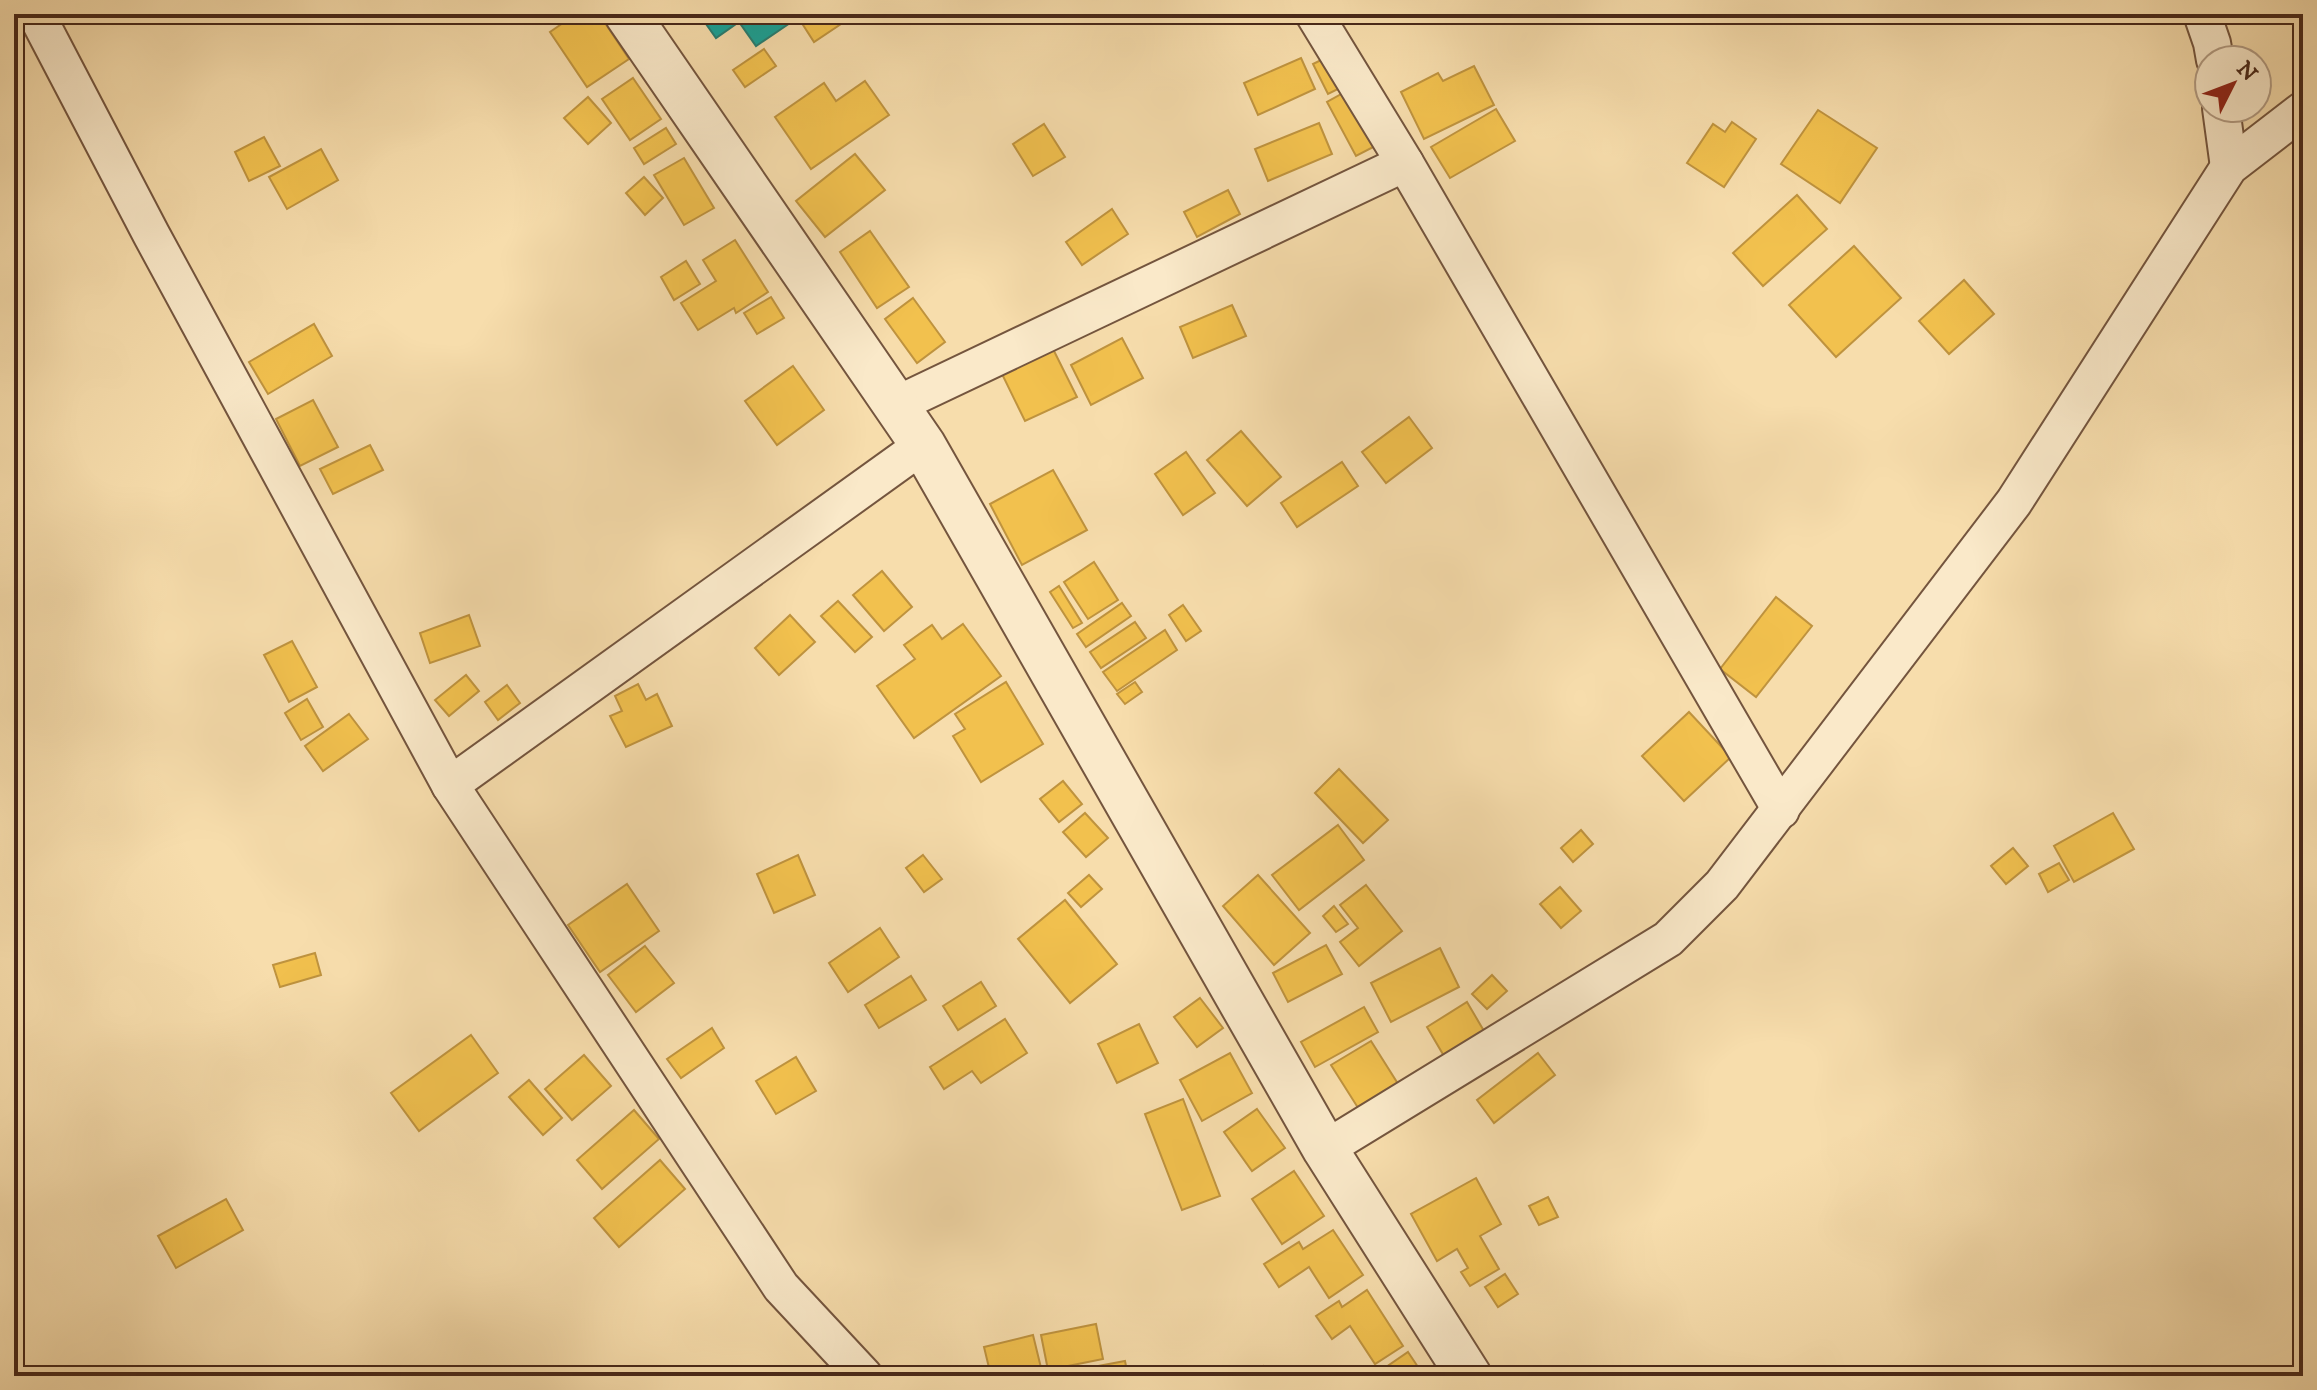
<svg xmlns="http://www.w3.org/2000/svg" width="2317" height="1390" viewBox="0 0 2317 1390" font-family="'IM FELL DW Pica',serif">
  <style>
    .homes { fill: #f2c14e; stroke: #bf933e; stroke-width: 2 }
    .public { fill: #17a398; stroke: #267e72; stroke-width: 2 }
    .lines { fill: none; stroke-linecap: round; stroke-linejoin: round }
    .minor-casing { stroke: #74553e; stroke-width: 40 }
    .tertiary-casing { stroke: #74553e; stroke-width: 48 }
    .minor { stroke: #fae9c9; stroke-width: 36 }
    .tertiary { stroke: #fae9c9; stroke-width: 44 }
  </style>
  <rect width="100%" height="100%" fill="#f7ddac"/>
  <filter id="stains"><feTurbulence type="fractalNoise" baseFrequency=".0025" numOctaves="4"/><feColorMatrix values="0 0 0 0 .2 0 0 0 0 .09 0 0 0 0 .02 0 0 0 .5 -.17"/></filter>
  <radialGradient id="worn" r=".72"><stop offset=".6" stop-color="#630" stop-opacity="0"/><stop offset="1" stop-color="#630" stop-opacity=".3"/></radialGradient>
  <!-- homes -->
  <g class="homes">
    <path d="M 576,14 L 599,14 L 629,59 L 587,87 L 550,32 Z"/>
    <path d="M 796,14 L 843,14 L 847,20 L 814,42 Z"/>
    <path d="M 764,49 L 776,66 L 745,87 L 733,70 Z"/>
    <path d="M 1333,54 L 1348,84 L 1328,94 L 1313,64 Z"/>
    <path d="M 1301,58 L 1315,89 L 1258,115 L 1244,83 Z"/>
    <path d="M 1474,66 L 1494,105 L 1424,139 L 1401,92 L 1438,73 L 1443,81 Z"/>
    <path d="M 633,78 L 661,119 L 630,140 L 602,99 Z"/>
    <path d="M 865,81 L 889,115 L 811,169 L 775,117 L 824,83 L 836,101 Z"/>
    <path d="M 1352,88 L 1381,143 L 1356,156 L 1327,102 Z"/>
    <path d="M 588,97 L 611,123 L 588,144 L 564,118 Z"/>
    <path d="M 1496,109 L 1515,141 L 1450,178 L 1431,147 Z"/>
    <path d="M 1818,110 L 1877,148 L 1840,203 L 1781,164 Z"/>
    <path d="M 1732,122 L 1756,139 L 1724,187 L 1687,163 L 1713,124 L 1725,132 Z"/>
    <path d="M 1319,123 L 1332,154 L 1268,181 L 1255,149 Z"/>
    <path d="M 1044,124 L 1065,157 L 1033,176 L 1013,144 Z"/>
    <path d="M 666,128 L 676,144 L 644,164 L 634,148 Z"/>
    <path d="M 264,137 L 280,166 L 249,181 L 235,152 Z"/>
    <path d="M 321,149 L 338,180 L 287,209 L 269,177 Z"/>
    <path d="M 855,154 L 885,190 L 825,237 L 796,201 Z"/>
    <path d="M 684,158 L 714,208 L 684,225 L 654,175 Z"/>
    <path d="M 644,177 L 663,198 L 645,215 L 626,193 Z"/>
    <path d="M 1228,190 L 1240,214 L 1197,237 L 1184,212 Z"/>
    <path d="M 1797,195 L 1827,229 L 1763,286 L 1733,253 Z"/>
    <path d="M 1112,209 L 1128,234 L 1082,265 L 1066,242 Z"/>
    <path d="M 870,231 L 909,287 L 877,308 L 840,252 Z"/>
    <path d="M 735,240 L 768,292 L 736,313 L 734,308 L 698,330 L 681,303 L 716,281 L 703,260 Z"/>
    <path d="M 1854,246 L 1901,298 L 1836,357 L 1789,305 Z"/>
    <path d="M 686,261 L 700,284 L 674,300 L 661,277 Z"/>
    <path d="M 1964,280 L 1994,314 L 1949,354 L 1919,321 Z"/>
    <path d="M 771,297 L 784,318 L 757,334 L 744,313 Z"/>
    <path d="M 913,298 L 945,342 L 917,363 L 885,319 Z"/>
    <path d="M 1232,305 L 1246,336 L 1193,358 L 1180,327 Z"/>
    <path d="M 314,324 L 332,356 L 268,394 L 249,362 Z"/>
    <path d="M 1122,338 L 1143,378 L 1091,405 L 1071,365 Z"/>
    <path d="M 1053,349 L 1077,397 L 1025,421 L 1002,374 Z"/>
    <path d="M 793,366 L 824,410 L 777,445 L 745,401 Z"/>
    <path d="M 313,400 L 338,447 L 300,466 L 276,419 Z"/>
    <path d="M 1409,417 L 1432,448 L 1386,483 L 1362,452 Z"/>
    <path d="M 1241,431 L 1281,477 L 1247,506 L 1207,460 Z"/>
    <path d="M 370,445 L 383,470 L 333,494 L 320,469 Z"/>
    <path d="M 1186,452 L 1215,493 L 1183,515 L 1155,474 Z"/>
    <path d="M 1342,462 L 1358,486 L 1297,527 L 1281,503 Z"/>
    <path d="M 1053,470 L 1087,530 L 1022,565 L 990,504 Z"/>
    <path d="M 1094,562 L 1118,600 L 1088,619 L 1064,582 Z"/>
    <path d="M 882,571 L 912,607 L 884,631 L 853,595 Z"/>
    <path d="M 1059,586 L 1082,623 L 1073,628 L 1050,592 Z"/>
    <path d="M 1776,597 L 1812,626 L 1756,697 L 1720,669 Z"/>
    <path d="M 838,601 L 872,637 L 855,652 L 821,616 Z"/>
    <path d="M 1122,603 L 1131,616 L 1086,647 L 1077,634 Z"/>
    <path d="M 1183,605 L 1201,631 L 1186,641 L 1169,615 Z"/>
    <path d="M 469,615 L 480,646 L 430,663 L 420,633 Z"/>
    <path d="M 790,615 L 815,642 L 779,675 L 755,648 Z"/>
    <path d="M 1135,622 L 1146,638 L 1101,668 L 1090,652 Z"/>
    <path d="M 963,624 L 1001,676 L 914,738 L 877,686 L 915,659 L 904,645 L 932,625 L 942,639 Z"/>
    <path d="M 1165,630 L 1177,650 L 1117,691 L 1103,672 Z"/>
    <path d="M 292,641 L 317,687 L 289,702 L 264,655 Z"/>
    <path d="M 466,675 L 479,691 L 449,716 L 435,700 Z"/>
    <path d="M 1006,682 L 1043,744 L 981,782 L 953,736 L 965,729 L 955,714 Z"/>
    <path d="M 1135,682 L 1142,692 L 1125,704 L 1117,694 Z"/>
    <path d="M 638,684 L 646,700 L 657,694 L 672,726 L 626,747 L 610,716 L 622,711 L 615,696 Z"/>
    <path d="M 507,685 L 520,703 L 498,720 L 485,702 Z"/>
    <path d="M 307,699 L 323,727 L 301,740 L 285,713 Z"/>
    <path d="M 1689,712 L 1731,757 L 1684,801 L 1642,756 Z"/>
    <path d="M 349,714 L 368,739 L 323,771 L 305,746 Z"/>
    <path d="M 1339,769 L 1388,820 L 1363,843 L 1315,793 Z"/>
    <path d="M 1063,781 L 1082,804 L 1059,822 L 1040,799 Z"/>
    <path d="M 1085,813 L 1108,838 L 1086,857 L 1063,832 Z"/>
    <path d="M 2113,813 L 2134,849 L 2074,882 L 2054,846 Z"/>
    <path d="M 1338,825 L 1364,860 L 1299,910 L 1272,875 Z"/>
    <path d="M 1581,830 L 1593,844 L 1573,862 L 1561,848 Z"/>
    <path d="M 2013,848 L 2028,866 L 2006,884 L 1991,866 Z"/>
    <path d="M 798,855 L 815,895 L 774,913 L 757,874 Z"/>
    <path d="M 923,855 L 942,879 L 924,892 L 906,868 Z"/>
    <path d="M 2059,863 L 2069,880 L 2048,892 L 2039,874 Z"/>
    <path d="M 1089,875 L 1102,889 L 1081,907 L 1068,893 Z"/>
    <path d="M 1258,875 L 1310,933 L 1274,965 L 1223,906 Z"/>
    <path d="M 627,884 L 659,931 L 600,972 L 568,925 Z"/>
    <path d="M 1366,885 L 1402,931 L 1359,966 L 1340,942 L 1358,928 L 1340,905 Z"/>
    <path d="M 1560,887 L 1581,911 L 1561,928 L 1540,904 Z"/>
    <path d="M 1065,900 L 1117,964 L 1070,1003 L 1018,939 Z"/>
    <path d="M 1334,906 L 1348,924 L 1336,932 L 1323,916 Z"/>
    <path d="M 880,928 L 899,957 L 848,992 L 829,963 Z"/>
    <path d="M 1326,945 L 1342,974 L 1288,1002 L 1273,973 Z"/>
    <path d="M 645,946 L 674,983 L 636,1012 L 608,975 Z"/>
    <path d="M 1440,948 L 1459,987 L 1391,1022 L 1371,983 Z"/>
    <path d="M 315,953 L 321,975 L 280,987 L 273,965 Z"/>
    <path d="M 1492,975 L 1507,991 L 1487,1009 L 1472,994 Z"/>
    <path d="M 911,976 L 926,1000 L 879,1028 L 865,1005 Z"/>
    <path d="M 981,982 L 996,1006 L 958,1030 L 943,1006 Z"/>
    <path d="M 1200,998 L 1223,1028 L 1197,1047 L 1174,1017 Z"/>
    <path d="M 1467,1002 L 1484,1031 L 1444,1056 L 1427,1027 Z"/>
    <path d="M 1364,1007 L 1378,1032 L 1315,1067 L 1301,1042 Z"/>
    <path d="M 1005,1019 L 1027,1053 L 981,1083 L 972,1071 L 944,1089 L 930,1067 Z"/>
    <path d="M 1139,1024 L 1158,1063 L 1117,1083 L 1098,1044 Z"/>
    <path d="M 712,1028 L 724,1048 L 681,1078 L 667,1059 Z"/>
    <path d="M 471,1035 L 498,1073 L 419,1131 L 391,1093 Z"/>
    <path d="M 1371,1041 L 1400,1087 L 1360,1111 L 1331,1065 Z"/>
    <path d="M 1230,1053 L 1252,1093 L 1202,1121 L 1180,1080 Z"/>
    <path d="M 1538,1053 L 1555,1075 L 1494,1123 L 1477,1100 Z"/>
    <path d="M 584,1055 L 611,1086 L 572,1120 L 545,1089 Z"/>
    <path d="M 796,1057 L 816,1091 L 776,1114 L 756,1081 Z"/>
    <path d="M 529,1080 L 562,1118 L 543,1135 L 509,1097 Z"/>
    <path d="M 1183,1099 L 1220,1196 L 1182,1210 L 1145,1114 Z"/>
    <path d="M 1257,1109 L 1285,1148 L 1252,1171 L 1224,1132 Z"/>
    <path d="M 634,1110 L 659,1139 L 602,1189 L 577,1160 Z"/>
    <path d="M 660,1160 L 685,1189 L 619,1247 L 594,1218 Z"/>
    <path d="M 1294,1171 L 1324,1216 L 1282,1244 L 1252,1199 Z"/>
    <path d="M 1476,1178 L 1501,1224 L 1480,1236 L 1499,1269 L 1470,1286 L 1461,1272 L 1468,1268 L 1457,1249 L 1437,1261 L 1411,1214 Z"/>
    <path d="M 1548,1197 L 1558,1217 L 1539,1225 L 1529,1206 Z"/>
    <path d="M 226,1199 L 243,1230 L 176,1268 L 158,1236 Z"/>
    <path d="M 1333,1230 L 1363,1275 L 1329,1298 L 1309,1267 L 1279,1287 L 1264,1264 L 1299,1242 L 1303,1249 Z"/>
    <path d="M 1505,1274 L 1518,1294 L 1498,1307 L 1485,1287 Z"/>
    <path d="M 1367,1290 L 1403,1346 L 1375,1364 L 1350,1326 L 1332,1339 L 1316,1316 L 1339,1301 L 1342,1307 Z"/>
    <path d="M 1096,1324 L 1103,1359 L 1048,1370 L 1041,1335 Z"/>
    <path d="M 1033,1335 L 1043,1376 L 991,1376 L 984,1347 Z"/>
    <path d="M 1408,1352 L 1424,1376 L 1373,1376 Z"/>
    <path d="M 1125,1361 L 1128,1376 L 1083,1376 L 1082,1369 Z"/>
    <path d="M 1263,1366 L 1265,1376 L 1231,1376 L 1230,1372 Z"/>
  </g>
  <!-- public -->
  <path class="public" d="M 699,14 L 784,14 L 790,23 L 756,46 L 739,22 L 716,38 Z"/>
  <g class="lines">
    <defs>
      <g id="minor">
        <path d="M 36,14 L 151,234 L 450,785 L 781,1287 L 864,1376"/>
        <path d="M 1314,14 L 1405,163 L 1781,810"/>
        <path d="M 2202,14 L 2212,43 L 2215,60"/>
        <path d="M 2221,108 L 2229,167"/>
        <path d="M 896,405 L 1405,163"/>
        <path d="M 450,785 L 923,445"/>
        <path d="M 1325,1149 L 1668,939 L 1722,885 L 2014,502 L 2229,167 L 2303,110"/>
      </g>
      <path id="tertiary" d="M 627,14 L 923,445 L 1325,1149 L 1469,1376"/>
    </defs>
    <!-- minor casing -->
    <use href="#minor" class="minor-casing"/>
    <!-- tertiary casing -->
    <use href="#tertiary" class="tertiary-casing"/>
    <!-- minor -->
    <use href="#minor" class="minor"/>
    <!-- tertiary -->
    <use href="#tertiary" class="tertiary"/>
  </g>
  <!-- margin -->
  <rect width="2317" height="1390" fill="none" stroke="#f7ddac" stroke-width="48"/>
  <rect x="16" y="16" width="2285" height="1358" fill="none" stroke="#482819" stroke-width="4"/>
  <rect x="24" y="24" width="2269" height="1342" fill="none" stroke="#482819" stroke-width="2"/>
  <!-- north arrow -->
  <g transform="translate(2233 84) rotate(48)"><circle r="38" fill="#fae9c9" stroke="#b39c83" stroke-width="2"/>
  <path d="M0-6L14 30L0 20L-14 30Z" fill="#8f2418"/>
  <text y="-12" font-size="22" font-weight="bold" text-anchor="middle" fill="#482819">N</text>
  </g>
  <rect width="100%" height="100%" filter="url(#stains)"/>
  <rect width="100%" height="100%" fill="url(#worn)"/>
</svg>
